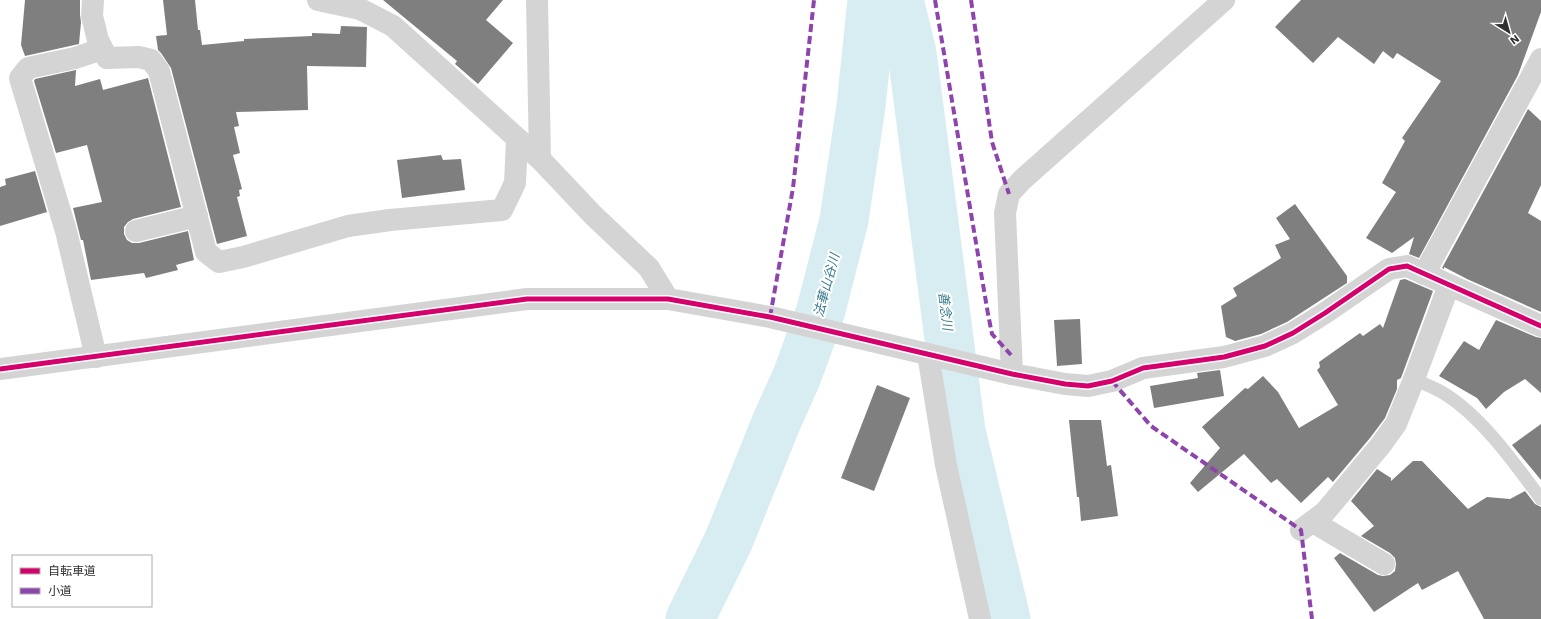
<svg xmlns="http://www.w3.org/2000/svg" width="1541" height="619" viewBox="0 0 1541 619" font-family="'Work Sans','Noto Sans JP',sans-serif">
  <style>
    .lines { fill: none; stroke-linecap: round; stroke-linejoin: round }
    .river { stroke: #d8edf2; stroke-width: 49 }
    .building { fill: #7f7f7f }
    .service { stroke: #d4d4d4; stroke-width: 13 }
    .minor { stroke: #d4d4d4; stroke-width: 22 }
    .tertiary { stroke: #d4d4d4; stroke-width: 22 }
    .quiet { stroke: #8e44ad; stroke-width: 4; stroke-dasharray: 8 4; stroke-linecap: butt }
    .cycleway-casing { stroke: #fff; stroke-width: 8 }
    .cycleway { stroke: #d6006c; stroke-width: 5 }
    .labels { text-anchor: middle; stroke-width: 4; stroke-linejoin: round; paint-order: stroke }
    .water-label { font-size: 13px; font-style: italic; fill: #387b8d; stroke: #fff }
  </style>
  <rect width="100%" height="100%" fill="#fff"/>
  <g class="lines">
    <!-- river -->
    <g class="river">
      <path d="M 899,0 L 912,53 L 961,431 L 1006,619"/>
      <path d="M 690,619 L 728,542 L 776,423 L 797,376 L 821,310 L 844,220 L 861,106 L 872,0"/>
    </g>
  </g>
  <!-- building -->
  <g class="building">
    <path d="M 25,0 L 80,0 L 80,15 L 81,22 L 79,44 L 25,56 L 21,45 Z"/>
    <path d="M 163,0 L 195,0 L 198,30 L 200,30 L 202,45 L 244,41 L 244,39 L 312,36 L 312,33 L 340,34 L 341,26 L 367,27 L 366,67 L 307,66 L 308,110 L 236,112 L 239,126 L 234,127 L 240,153 L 233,155 L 242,189 L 239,190 L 240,196 L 237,197 L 247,236 L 217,244 L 171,68 L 161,53 L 158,50 L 156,36 L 167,35 Z"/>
    <path d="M 383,0 L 503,0 L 486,20 L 513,43 L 478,84 L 455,64 L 457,61 Z"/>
    <path d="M 1301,0 L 1541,0 L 1541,12 L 1518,75 L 1419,258 L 1409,254 L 1414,237 L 1392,253 L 1366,238 L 1396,192 L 1382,183 L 1405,141 L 1402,138 L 1441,81 L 1397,53 L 1393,59 L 1383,51 L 1374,64 L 1338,37 L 1313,63 L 1275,27 Z"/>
    <path d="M 76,70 L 75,86 L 100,79 L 103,90 L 148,78 L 181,207 L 133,219 L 128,222 L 124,227 L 124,234 L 127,240 L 132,243 L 139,243 L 188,231 L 194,260 L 176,265 L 178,270 L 146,278 L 144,273 L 91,280 L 83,240 L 81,240 L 73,208 L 102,202 L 87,145 L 56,153 L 34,81 L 35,79 Z"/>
    <path d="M 1528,109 L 1541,121 L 1541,185 L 1528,213 L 1541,221 L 1541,312 L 1467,279 L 1444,267 L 1444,269 L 1442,268 Z"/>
    <path d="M 441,155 L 443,160 L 461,159 L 465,190 L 402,198 L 397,160 Z"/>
    <path d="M 35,171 L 47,212 L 0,226 L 0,187 L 6,185 L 5,179 Z"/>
    <path d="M 1295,204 L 1347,276 L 1347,283 L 1287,322 L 1261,334 L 1235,341 L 1226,337 L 1221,306 L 1237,296 L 1233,288 L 1281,258 L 1275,245 L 1290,239 L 1276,218 Z"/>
    <path d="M 1405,279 L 1433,291 L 1401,378 L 1397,380 L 1397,389 L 1385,418 L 1370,438 L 1333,482 L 1328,477 L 1301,503 L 1277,479 L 1271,483 L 1244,454 L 1198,492 L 1190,483 L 1220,448 L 1202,427 L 1245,388 L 1248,389 L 1263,376 L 1278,392 L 1299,428 L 1338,405 L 1317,370 L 1320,367 L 1319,362 L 1360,333 L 1363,336 L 1380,324 L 1383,328 L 1400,280 Z"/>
    <path d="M 1080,319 L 1082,364 L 1057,366 L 1054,320 Z"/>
    <path d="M 1496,320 L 1536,337 L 1541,338 L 1541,393 L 1525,379 L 1504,392 L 1486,409 L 1477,398 L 1439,376 L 1464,341 L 1479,350 Z"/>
    <path d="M 1220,370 L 1224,396 L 1154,408 L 1150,386 L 1198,378 L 1197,373 Z"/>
    <path d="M 877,385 L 910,398 L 874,491 L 841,478 Z"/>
    <path d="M 1069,420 L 1101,420 L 1107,466 L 1111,465 L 1118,516 L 1081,521 L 1079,497 L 1077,497 Z"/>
    <path d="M 1541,424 L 1541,480 L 1512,445 Z"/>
    <path d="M 1413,461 L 1422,461 L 1468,509 L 1487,497 L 1510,499 L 1525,491 L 1535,504 L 1541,507 L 1541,619 L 1484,619 L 1458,571 L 1422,590 L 1418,583 L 1374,612 L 1334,558 L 1340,553 L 1378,575 L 1383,576 L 1390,575 L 1395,571 L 1396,564 L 1395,558 L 1390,553 L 1361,536 L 1374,526 L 1351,501 L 1377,469 L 1391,478 L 1391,481 Z"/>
  </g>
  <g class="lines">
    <!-- service -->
    <path class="service" d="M 1414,379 C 1424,384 1436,388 1445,394 C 1483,418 1515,464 1541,499"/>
    <!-- minor -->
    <g class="minor">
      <path d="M 93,0 L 92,16 L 98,40 L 107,58 L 139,57 L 151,60 L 159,71 L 206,252 L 219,262 L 243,257 L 348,226 L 390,220 L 502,210 L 515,183 L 517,139"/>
      <path d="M 318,0 L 360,9 L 393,26 L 540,159 L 593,215 L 649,268 L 668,299"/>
      <path d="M 537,0 L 540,159"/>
      <path d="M 1224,0 L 1022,180 L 1009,194 L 1005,213 L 1012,374 L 1065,384 L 1088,386 L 1112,381 L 1143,368 L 1224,357 L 1265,346 L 1293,333 L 1325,313 L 1389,269 L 1407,266 L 1541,326"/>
      <path d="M 136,231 L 197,216"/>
      <path d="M 1424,274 L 1541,59"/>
      <path d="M 928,354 L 946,465 L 980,619"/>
      <path d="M 96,357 L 66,231 L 20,78 L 28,68 L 75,58 L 102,49"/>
      <path d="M 1313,522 L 1384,564"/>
      <path d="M 1301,530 L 1325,512 L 1380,446 L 1396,424 L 1414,379 L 1449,285"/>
    </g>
    <!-- tertiary -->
    <path class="tertiary" d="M 0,369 L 527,299 L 668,299 L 770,317 L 1012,374"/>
    <!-- quiet -->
    <g class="quiet">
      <path d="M 935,0 L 988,314 L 992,334 L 1011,355"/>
      <path d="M 971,0 L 992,142 L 1009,194"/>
      <path d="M 770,317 L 793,188 L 814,0"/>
      <path d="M 1112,381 L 1151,426 L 1301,530 L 1312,619"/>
    </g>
    <defs>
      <path id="cycleway" d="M 0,369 L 527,299 L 668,299 L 770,317 L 1012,374 L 1065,384 L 1088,386 L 1112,381 L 1143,368 L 1224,357 L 1265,346 L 1293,333 L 1325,313 L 1389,269 L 1407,266 L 1541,326"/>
    </defs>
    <!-- cycleway casing -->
    <use href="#cycleway" class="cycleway-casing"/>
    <!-- cycleway -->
    <use href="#cycleway" class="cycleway"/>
  </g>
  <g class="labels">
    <!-- water labels -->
    <g class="water-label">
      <text transform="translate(826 285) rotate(-75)" y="5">法華山谷川</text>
      <text transform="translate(946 311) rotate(83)" y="5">善念川</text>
    </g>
  </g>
  <!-- legend -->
  <rect x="12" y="555" width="140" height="52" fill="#ffffff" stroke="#acacac"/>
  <rect x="20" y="568" width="20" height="6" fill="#d6006c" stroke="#acacac"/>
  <text x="48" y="575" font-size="12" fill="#2f2f2f">自転車道</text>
  <rect x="20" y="588" width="20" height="6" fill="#8e44ad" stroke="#acacac"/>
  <text x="48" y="595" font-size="12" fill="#2f2f2f">小道</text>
  <!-- north arrow -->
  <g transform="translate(1509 32) rotate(143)" stroke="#ffffff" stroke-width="3" paint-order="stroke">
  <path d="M0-3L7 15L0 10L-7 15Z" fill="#2f2f2f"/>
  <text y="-6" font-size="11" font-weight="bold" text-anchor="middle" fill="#2f2f2f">N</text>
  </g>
</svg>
